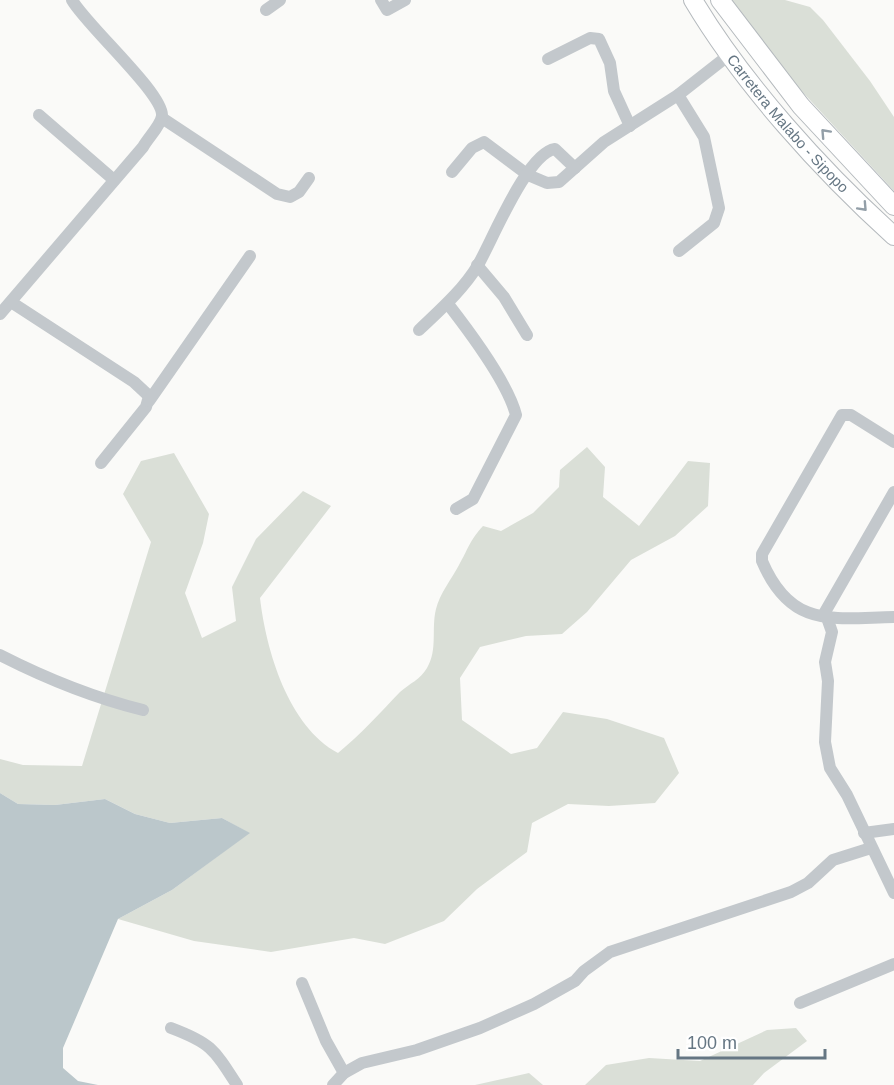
<svg xmlns="http://www.w3.org/2000/svg" width="894" height="1085" viewBox="0 0 894 1085" font-family="Arial,sans-serif">
  <style>
    .green { fill: #dadfd7 }
    .water { fill: #bbc7cb }
    .lines { fill: none; stroke-linecap: round; stroke-linejoin: round }
    .highway-casing { stroke: #b4b9bd; stroke-width: 20 }
    .minor { stroke: #c3c8cc; stroke-width: 12 }
    .highway { stroke: #fff; stroke-width: 18 }
    .oneway { stroke: #939fa8 }
    .labels { text-anchor: middle; stroke-width: 6; stroke-linejoin: round; paint-order: stroke }
    .street-label { font-size: 15px; fill: #657683; stroke: #fff }
  </style>
  <rect width="100%" height="100%" fill="#fafaf8"/>
  <!-- green -->
  <g class="green">
    <path d="M 730,0 L 785,0 L 810,7 L 823,20 L 870,81 L 894,117 L 894,191 L 797,86 Z"/>
    <path d="M 587,447 L 605,467 L 603,497 L 639,526 L 688,461 L 710,463 L 708,506 L 675,536 L 631,560 L 587,612 L 562,634 L 526,636 L 480,647 L 460,678 L 462,720 L 511,754 L 537,748 L 563,712 L 607,719 L 664,738 L 679,773 L 655,803 L 609,806 L 568,804 L 532,823 L 527,852 L 477,889 L 444,921 L 385,944 L 354,938 L 271,952 L 194,941 L 118,919 L 172,890 L 249,833 L 222,818 L 170,823 L 135,814 L 105,799 L 55,805 L 18,804 L 0,793 L 0,759 L 23,765 L 82,766 L 151,542 L 123,494 L 141,461 L 174,453 L 209,514 L 203,543 L 185,593 L 202,638 L 236,621 L 232,587 L 256,539 L 303,491 L 331,506 L 260,598 C 266,650 288,726 338,753 C 361,734 380,713 400,692 C 410,683 420,680 427,668 C 438,650 431,629 436,609 C 440,593 451,580 459,565 C 468,549 470,540 483,526 L 501,531 L 533,513 L 559,487 L 560,470 Z"/>
    <path d="M 796,1028 L 807,1041 L 764,1073 L 753,1085 L 585,1085 L 606,1065 L 649,1058 L 700,1061 L 767,1030 Z"/>
    <path d="M 529,1073 L 543,1085 L 475,1085 Z"/>
  </g>
  <!-- water -->
  <path class="water" d="M 0,793 L 18,804 L 55,805 L 105,799 L 135,814 L 170,823 L 222,818 L 250,833 L 172,890 L 118,919 L 63,1048 L 63,1068 L 78,1081 L 98,1085 L 0,1085 Z"/>
  <g class="lines">
    <defs>
      <g id="highway">
        <path id="s1" d="M 693,0 C 743,84 822,171 894,236"/>
        <path d="M 720,0 L 801,106 L 894,206"/>
      </g>
    </defs>
    <!-- highway casing -->
    <use href="#highway" class="highway-casing"/>
    <!-- minor -->
    <g class="minor">
      <path d="M 381,0 L 387,10 L 405,0"/>
      <path d="M 266,10 L 280,0"/>
      <path d="M 548,59 L 590,38 L 599,39 L 610,63 L 614,91 L 630,126"/>
      <path d="M 678,95 L 704,137 L 719,208 L 714,223 L 679,251"/>
      <path d="M 39,115 L 114,180"/>
      <path d="M 162,118 L 277,194 L 290,197 L 299,192 L 309,178"/>
      <path d="M 452,172 L 472,148 L 484,142 L 528,175 L 547,183 L 559,182 L 604,142 L 678,95 L 729,55"/>
      <path d="M 477,265 L 504,297 L 527,335"/>
      <path d="M 11,302 L 134,382 L 149,396 L 146,407 L 101,463"/>
      <path d="M 448,304 C 469,331 508,383 516,415 L 473,499 L 456,509"/>
      <path d="M 0,314 L 143,147 C 148,138 161,125 162,116 C 164,94 86,25 72,0"/>
      <path d="M 419,330 C 440,310 463,290 478,265 C 492,241 527,153 555,149 L 575,168"/>
      <path d="M 149,401 L 250,256"/>
      <path d="M 894,442 L 851,415 L 842,415 L 762,554 L 762,561 C 791,629 832,618 894,617"/>
      <path d="M 894,492 L 825,612 L 832,632 L 825,662 L 828,681 L 825,742 L 830,768 L 847,795 L 894,893"/>
      <path d="M 0,655 C 47,679 91,697 143,710"/>
      <path d="M 864,833 L 894,829"/>
      <path d="M 302,983 L 326,1041 L 344,1073"/>
      <path d="M 800,1003 L 894,964"/>
      <path d="M 171,1028 C 211,1043 214,1049 237,1085"/>
      <path d="M 333,1085 L 344,1073 L 362,1063 L 417,1050 L 480,1028 L 534,1004 L 575,981 L 584,971 L 610,952 L 791,892 L 808,883 L 833,860 L 871,848"/>
    </g>
    <!-- highway -->
    <use href="#highway" class="highway"/>
  </g>
  <!-- one-way arrows -->
  <defs><path id="oneway-chevron" d="M-2-3.5L2.5 0L-2 3.5" fill="none" stroke-width="1.6" stroke-linecap="round" stroke-linejoin="round" transform="scale(1.5)"/></defs>
  <g class="oneway">
    <use href="#oneway-chevron" transform="translate(825 133) rotate(-133)"/>
    <use href="#oneway-chevron" transform="translate(863 207) rotate(47)"/>
  </g>
  <g class="labels">
    <!-- street labels -->
    <g class="street-label">
      <text dy="5" stroke="none"><textPath href="#s1" startOffset="156">Carretera Malabo - Sipopo</textPath></text>
    </g>
  </g>
  <!-- scale -->
  <path d="M678 1049v9h147v-9" fill="none" stroke="#657683" stroke-width="3"/>
  <text x="687" y="1049" font-size="18" fill="#657683" stroke="#ffffff" stroke-width="4.5" paint-order="stroke">100 m</text>
</svg>
